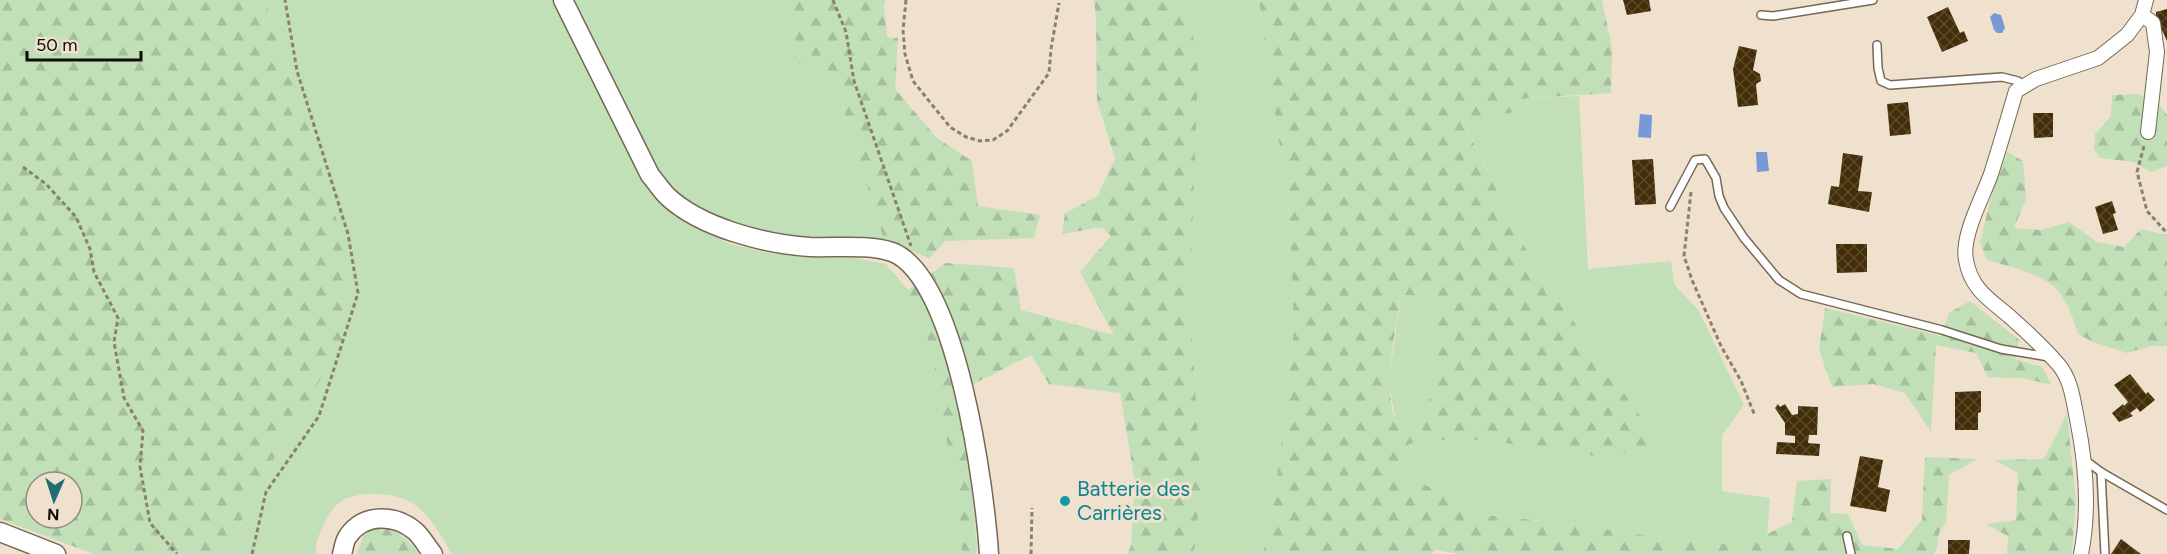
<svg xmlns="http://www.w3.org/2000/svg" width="2167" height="554" viewBox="0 0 2167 554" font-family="Figtree,sans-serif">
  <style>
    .green { fill: #c1e0b7 }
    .forest { fill: url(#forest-firs); fill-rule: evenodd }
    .water { fill: #7899d6 }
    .building { fill: url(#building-cross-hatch) }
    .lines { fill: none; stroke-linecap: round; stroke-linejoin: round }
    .lane-casing { stroke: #746856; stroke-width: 10 }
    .street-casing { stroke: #746856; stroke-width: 16 }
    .secondary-casing { stroke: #746856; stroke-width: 21 }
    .path { stroke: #898072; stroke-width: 3; stroke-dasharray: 4.5 3; stroke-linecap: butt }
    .lane { stroke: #fff; stroke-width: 7 }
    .street { stroke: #fff; stroke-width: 14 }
    .secondary { stroke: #fff; stroke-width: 18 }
    .culture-dot { fill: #0f9aa8; stroke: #efe1cd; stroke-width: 2 }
    .labels { text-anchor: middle; stroke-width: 6; stroke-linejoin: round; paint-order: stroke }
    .culture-label { font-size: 21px; fill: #0d838f; stroke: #efe1cd; text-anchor: start }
  </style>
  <defs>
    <pattern id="forest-firs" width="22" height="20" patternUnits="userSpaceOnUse" patternTransform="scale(1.5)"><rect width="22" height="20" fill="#c1e0b7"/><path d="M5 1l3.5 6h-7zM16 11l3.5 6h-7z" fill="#a5bf9c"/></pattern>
    <pattern id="building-cross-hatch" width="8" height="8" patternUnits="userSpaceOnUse" patternTransform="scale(1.5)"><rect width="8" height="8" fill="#432e08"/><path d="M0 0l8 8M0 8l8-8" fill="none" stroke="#5a492a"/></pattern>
  </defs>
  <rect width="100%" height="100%" fill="#efe1cd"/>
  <!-- green -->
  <g class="green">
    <path d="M 268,0 L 554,0 L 666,206 L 700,229 L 730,244 L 764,252 L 809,258 L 855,258 L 886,264 L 908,290 L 931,348 L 960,517 L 962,554 L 452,554 C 439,533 428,509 404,499 C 387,492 362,492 345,499 C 330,505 314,539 316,554 L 231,554 L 230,552 L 253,493 L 308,402 Z"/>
    <path d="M 573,0 L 782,0 L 794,29 L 799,63 L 815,74 L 835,83 L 884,240 L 809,239 L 767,235 L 706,213 L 675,192 L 655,167 Z"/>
    <path d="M 1188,0 L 1259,0 L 1290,219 L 1294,330 L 1276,486 L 1263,554 L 1194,554 L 1201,486 L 1190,302 Z"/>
    <path d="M 1579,96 L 1588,269 L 1671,261 L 1674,284 L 1699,311 L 1744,405 L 1722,435 L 1722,491 L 1770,498 L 1767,535 L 1744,545 L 1685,541 L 1562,523 L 1485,515 L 1396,470 L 1401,446 L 1388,381 L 1395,340 L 1400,296 L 1412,295 L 1434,304 L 1433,395 L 1428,440 L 1485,440 L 1663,450 L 1533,264 L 1464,123 L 1518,111 L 1517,99 Z"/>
  </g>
  <!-- forest -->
  <g class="forest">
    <path d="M 0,0 L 268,0 L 269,18 L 306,120 L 343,241 L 349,326 L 308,402 L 253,493 L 230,551 L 231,554 L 94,554 L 0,519 ZM 36,482 L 72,482 L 72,518 L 36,518 Z"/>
    <path d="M 782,0 L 886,0 L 884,4 L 887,37 L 898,38 L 895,89 L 937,138 L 972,161 L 978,206 L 1040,215 L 1034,238 L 945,241 L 929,258 L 884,240 L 835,83 L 815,74 L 799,63 L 794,29 Z"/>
    <path d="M 1094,0 L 1188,0 L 1198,70 L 1190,302 L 1201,486 L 1194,554 L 1127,554 L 1131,546 L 1135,482 L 1120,393 L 1049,384 L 1031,355 L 954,394 L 968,451 L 977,546 L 976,554 L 962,554 L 960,517 L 931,348 L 908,290 L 946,263 L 1014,268 L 1021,310 L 1114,335 L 1080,272 L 1111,236 L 1102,227 L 1062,234 L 1065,213 L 1098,196 L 1115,158 L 1097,101 L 1096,15 Z"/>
    <path d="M 1259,0 L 1602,0 L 1612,48 L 1611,93 L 1518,99 L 1518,111 L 1464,124 L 1533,264 L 1664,450 L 1596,456 L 1485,440 L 1428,440 L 1421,427 L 1420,410 L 1433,395 L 1434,304 L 1412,295 L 1400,296 L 1388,381 L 1393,415 L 1412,427 L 1413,443 L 1401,447 L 1396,470 L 1485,515 L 1562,523 L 1685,541 L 1744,545 L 1792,522 L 1797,481 L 1831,479 L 1830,513 L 1848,514 L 1862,545 L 1898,549 L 1922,520 L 1925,457 L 1978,459 L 1949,475 L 1946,522 L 1939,533 L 1937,548 L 1934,554 L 1460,554 L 1435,550 L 1432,554 L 1263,554 L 1276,486 L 1294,330 L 1290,219 Z"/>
    <path d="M 2139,94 L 2160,106 L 2167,115 L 2167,166 L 2151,172 L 2133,162 L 2100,158 L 2094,149 L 2095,134 L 2111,116 L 2112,95 Z"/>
    <path d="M 2007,152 L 2023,161 L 2026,199 L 2014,228 L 2041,230 L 2069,222 L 2097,242 L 2124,247 L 2141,229 L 2167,235 L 2167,346 L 2151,346 L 2127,353 L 2093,342 L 2078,334 C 2073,319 2069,304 2059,292 C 2046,274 2007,266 1987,260 L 1980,243 L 1990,201 Z"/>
    <path d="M 1970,301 L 2019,340 L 2015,359 L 2042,367 L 2052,385 L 2023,378 L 1988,377 L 1976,353 L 1936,345 L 1931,432 L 1905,393 L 1873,384 L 1832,387 L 1819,349 L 1825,308 L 1941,336 L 1949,313 Z"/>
    <path d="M 2067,414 L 2076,501 L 2072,554 L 2007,554 L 2008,536 L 1986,524 L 2016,520 L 2018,473 L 1995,460 L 2044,459 Z"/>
    <path d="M 381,526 C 398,532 409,539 419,554 L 357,554 L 364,534 Z"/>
  </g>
  <!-- water -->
  <g class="water">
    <path d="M 1994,13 L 2001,15 L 2005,28 L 2002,33 L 1997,33 L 1994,30 L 1990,17 Z"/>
    <path d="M 1640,114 L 1652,115 L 1651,138 L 1638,137 Z"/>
    <path d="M 1767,152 L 1769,171 L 1757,172 L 1756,152 Z"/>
  </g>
  <!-- building -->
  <g class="building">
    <path d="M 1623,0 L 1649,0 L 1651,11 L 1627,15 Z"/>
    <path d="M 1948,7 L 1960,33 L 1964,31 L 1968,41 L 1942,52 L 1927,17 Z"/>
    <path d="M 2167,9 L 2167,41 L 2156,17 L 2156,12 Z"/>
    <path d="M 1739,46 L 1757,50 L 1753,70 L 1760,74 L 1761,81 L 1756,84 L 1758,105 L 1738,107 L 1733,69 Z"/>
    <path d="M 1908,102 L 1911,134 L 1890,136 L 1887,104 Z"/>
    <path d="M 2033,113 L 2053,113 L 2053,137 L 2034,138 Z"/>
    <path d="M 1843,153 L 1863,156 L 1858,191 L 1872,192 L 1869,212 L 1828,204 L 1831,186 L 1839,187 Z"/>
    <path d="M 1653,159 L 1656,204 L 1635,205 L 1632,160 Z"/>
    <path d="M 2112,201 L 2116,213 L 2113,214 L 2118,230 L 2103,234 L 2095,207 Z"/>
    <path d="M 1836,244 L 1867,244 L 1867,272 L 1837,273 Z"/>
    <path d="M 2130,374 L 2146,394 L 2148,392 L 2155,400 L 2140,412 L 2137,408 L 2130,413 L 2133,416 L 2119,422 L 2112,413 L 2123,404 L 2124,406 L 2128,402 L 2114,385 Z"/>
    <path d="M 1981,391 L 1981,412 L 1978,413 L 1978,430 L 1955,430 L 1955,392 Z"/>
    <path d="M 1778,404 L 1780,407 L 1785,404 L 1792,415 L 1798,414 L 1798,406 L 1818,407 L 1817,435 L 1809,435 L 1808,443 L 1820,444 L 1819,456 L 1776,454 L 1777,442 L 1795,443 L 1795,436 L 1785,435 L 1785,423 L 1775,408 Z"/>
    <path d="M 1860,456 L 1883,460 L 1878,487 L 1890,490 L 1886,512 L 1850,506 Z"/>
    <path d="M 2121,539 L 2141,554 L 2111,554 Z"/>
    <path d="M 1948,540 L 1970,540 L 1969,554 L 1948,554 Z"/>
  </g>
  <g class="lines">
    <defs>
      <g id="lane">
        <path d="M 1761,15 L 1773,16 L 1873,0"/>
        <path d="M 1877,45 L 1878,68 L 1881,81 L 1890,85 L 2002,77 L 2018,81 L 2025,86"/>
        <path d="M 1670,207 L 1695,160 L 1705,159 L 1716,178 L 1719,196 L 1724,208 L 1744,238 L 1779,280 L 1801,294 L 1942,330 L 2001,349 L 2049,357"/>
        <path d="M 2085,460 L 2101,472 L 2167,510"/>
        <path d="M 2101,472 L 2105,554"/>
        <path d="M 1847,536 L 1851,554"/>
      </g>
      <g id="street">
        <path d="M 2142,15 L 2153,23 L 2157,52 L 2148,132"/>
        <path d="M 2081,554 C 2090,509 2086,463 2077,419 C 2073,399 2071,379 2058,364 C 2043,347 2026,331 2009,316 C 1989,299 1971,289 1966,260 C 1961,236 1983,197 1991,174 C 2000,146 2008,118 2016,91 L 2036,79 L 2098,58 L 2127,35 L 2142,15 L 2146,0"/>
      </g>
      <g id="secondary">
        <path d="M 563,0 L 650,175 C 656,182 661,190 667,196 C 701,228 765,244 810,247 C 835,248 869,244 892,252 C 957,276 985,491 989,554"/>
        <path d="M 0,532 L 56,554"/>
        <path d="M 342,554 C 344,548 344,541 348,536 C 364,513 395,514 415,531 C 422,537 427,547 433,554"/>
      </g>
    </defs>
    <!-- lane casing -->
    <use href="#lane" class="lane-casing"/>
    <!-- street casing -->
    <use href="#street" class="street-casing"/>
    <!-- secondary casing -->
    <use href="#secondary" class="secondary-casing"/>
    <!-- path -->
    <g class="path">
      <path d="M 833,0 L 846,32 L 854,81 L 911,246"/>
      <path d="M 906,0 L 903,30 L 905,54 L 913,81 L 950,127 L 966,137 L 980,141 L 993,140 L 1007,131 L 1049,73 L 1051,49 L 1059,3"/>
      <path d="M 2144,146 L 2137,172 L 2147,211 L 2167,233"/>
      <path d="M 23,167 L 46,184 L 76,217 L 90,249 L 94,272 L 118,318 L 114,342 L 124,398 L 143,431 L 140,467 L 150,523 L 177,554"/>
      <path d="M 1691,192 L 1684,256 L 1692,280 L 1721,346 L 1741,381 L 1755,416"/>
      <path d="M 252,554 L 266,492 L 319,416 L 358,293 L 348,234 L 297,71 L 285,0"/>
      <path d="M 1031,554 L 1032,508"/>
    </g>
    <!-- lane -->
    <use href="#lane" class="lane"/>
    <!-- street -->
    <use href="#street" class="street"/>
    <!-- secondary -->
    <use href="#secondary" class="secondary"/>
  </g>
  <!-- markers -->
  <circle class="culture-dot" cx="1065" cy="501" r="6"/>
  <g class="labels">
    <!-- culture labels -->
    <g class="culture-label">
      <text x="1077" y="496">Batterie des<tspan x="1077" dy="24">Carrières</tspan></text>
    </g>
  </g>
  <!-- north arrow -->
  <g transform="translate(54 500) rotate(183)"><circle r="28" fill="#efe1cd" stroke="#968c7d" stroke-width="1.5"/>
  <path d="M0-4.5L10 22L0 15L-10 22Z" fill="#226d73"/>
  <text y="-9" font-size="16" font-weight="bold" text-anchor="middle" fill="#100c06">N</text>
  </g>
  <!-- scale -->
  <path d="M27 51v9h114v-9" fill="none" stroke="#100c06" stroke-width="3"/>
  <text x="36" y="51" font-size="18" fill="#100c06" stroke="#efe1cd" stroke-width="4.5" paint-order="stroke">50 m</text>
</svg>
